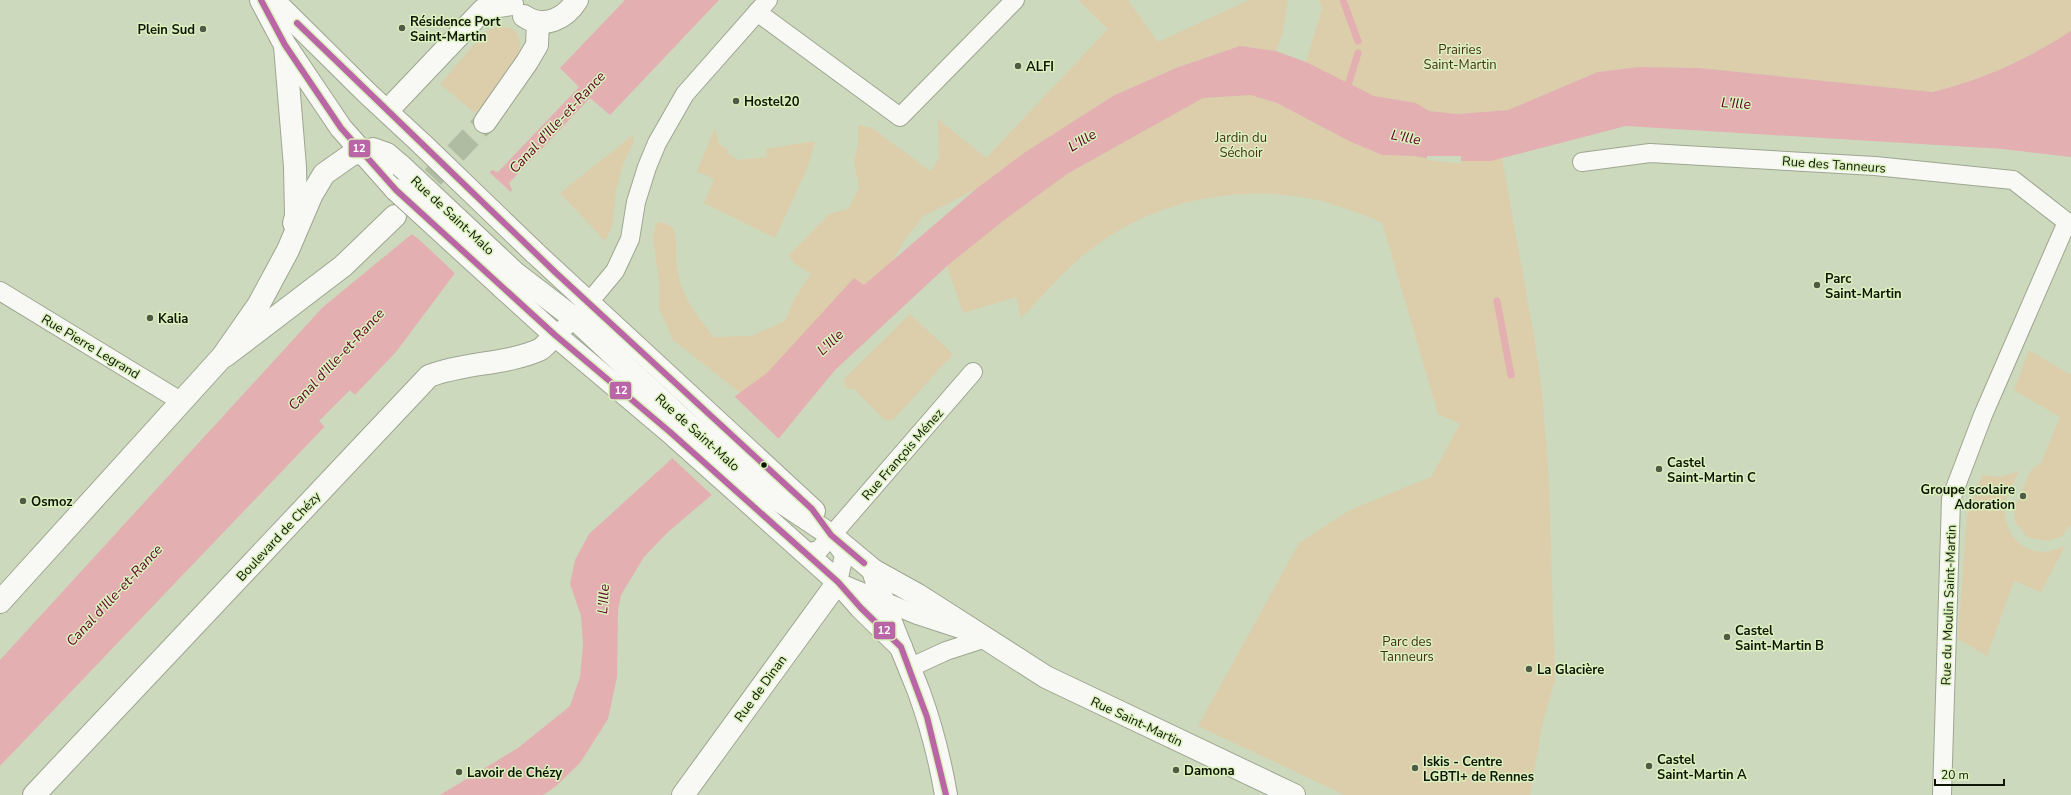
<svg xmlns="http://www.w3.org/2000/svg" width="2071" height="795" viewBox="0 0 2071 795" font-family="'Nunito Sans',sans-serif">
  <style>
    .green { fill: #dccdab }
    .water { fill: #e3afb1 }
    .pier { fill: #cdd9bd }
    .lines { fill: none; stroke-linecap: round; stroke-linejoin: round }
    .stream { stroke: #e3afb1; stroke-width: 7 }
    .tertiary-tunnel { stroke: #b0bca1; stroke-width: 22; stroke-dasharray: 22 11; stroke-linecap: butt }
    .minor-casing { stroke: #9da690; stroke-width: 20 }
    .tertiary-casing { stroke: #9da690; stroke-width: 24 }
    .primary-casing { stroke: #9da690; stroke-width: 24 }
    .minor { stroke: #f8f9f5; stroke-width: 18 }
    .tertiary { stroke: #f8f9f5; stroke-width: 22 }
    .primary { stroke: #f8f9f5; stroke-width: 22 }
    .primary-bridge-casing { stroke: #9da690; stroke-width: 24; stroke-linecap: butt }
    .primary-bridge { stroke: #f8f9f5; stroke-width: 22 }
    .bus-1-casing { stroke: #dbf1be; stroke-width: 9 }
    .bus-1 { stroke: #ba65a5; stroke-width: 6 }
    .poi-dot { fill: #515a45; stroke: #dbf1be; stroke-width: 1.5 }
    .bus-dot { fill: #0e1504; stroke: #dbf1be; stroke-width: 1.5 }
    .labels { text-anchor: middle; stroke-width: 3; stroke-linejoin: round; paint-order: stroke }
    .poi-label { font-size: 13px; font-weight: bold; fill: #0e1504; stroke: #dbf1be; text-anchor: start }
    .park-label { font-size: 13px; fill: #462f16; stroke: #dbf1be }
    .street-label { font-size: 13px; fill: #0e1504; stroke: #dbf1be }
    .water-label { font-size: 14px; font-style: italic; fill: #620027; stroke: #dbf1be }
    .line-badge { stroke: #dbf1be; stroke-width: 1.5 }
    .badge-label { font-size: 11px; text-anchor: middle; font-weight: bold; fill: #fff }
  </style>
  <rect width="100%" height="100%" fill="#cdd9bd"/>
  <!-- green -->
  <g class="green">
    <path d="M 1078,0 L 1128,0 L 1158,42 L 1249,0 L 1288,0 L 1282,35 L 1276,51 L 1240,46 L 1176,68 L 1113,96 L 1024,153 L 976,189 L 924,216 L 908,235 L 882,279 L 744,396 L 673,340 L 659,308 L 659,280 L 653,239 L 655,225 L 660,222 C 666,223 672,225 674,231 C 678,243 675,257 677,268 C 681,296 697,316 714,337 L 751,336 L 785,321 L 795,297 L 811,274 L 794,263 L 789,255 L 829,214 L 848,209 L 859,188 L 854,161 L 858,145 L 858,125 L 872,128 L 930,171 L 939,159 L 938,119 L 986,158 L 1108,29 Z"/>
    <path d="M 1319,0 L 2071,0 L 2071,31 C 2028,59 1982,80 1932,92 L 1699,68 L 1639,67 L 1598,72 L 1508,110 L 1458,114 L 1429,111 L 1416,103 L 1374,96 L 1306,62 L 1322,9 Z"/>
    <path d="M 500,26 C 503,27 509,27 512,29 C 540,46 487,98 475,113 L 440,84 L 486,31 Z"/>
    <path d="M 1251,95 L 1277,103 L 1349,141 L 1382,155 L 1414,156 L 1444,161 L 1491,161 L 1502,158 L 1534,336 L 1542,391 L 1549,483 L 1555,679 L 1542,726 L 1530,795 L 1345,795 L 1198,726 L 1299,543 L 1350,510 L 1431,477 L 1460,424 L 1438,414 L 1382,222 C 1358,213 1333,203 1307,198 C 1226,184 1143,204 1080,258 C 1059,276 1041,298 1021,318 L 1016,297 L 963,313 L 947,266 L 1003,221 L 1067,174 L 1203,98 Z"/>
    <path d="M 715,128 L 719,144 L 728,150 L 727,153 L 738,160 L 767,157 L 766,149 L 815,141 L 808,167 L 775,238 L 704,203 L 714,179 L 697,171 Z"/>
    <path d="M 633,135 L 634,141 L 623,164 L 616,191 L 612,227 L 605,241 L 560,193 Z"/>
    <path d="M 910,314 L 953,354 L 893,420 L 885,420 L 854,389 L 845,388 L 844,379 Z"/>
    <path d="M 2029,350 L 2071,375 L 2071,527 L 2068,526 L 2063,536 L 2047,541 L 2027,537 L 2015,522 L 2014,509 L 2031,470 L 2041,463 L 2060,417 L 2014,390 Z"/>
    <path d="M 2019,471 C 2015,481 2009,490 2006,500 C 2001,521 2012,546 2035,551 C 2044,554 2056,549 2065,546 L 2041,592 L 2014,581 L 1987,656 L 1958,639 L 1967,516 L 1982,475 L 1999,477 Z"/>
  </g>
  <!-- water -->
  <g class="water">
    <path d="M 625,0 L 719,0 L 610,115 L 590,98 L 509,183 L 512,190 L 448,267 L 455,273 L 396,352 L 0,766 L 0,660 L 323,307 L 412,234 L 421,241 L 492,170 L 498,172 L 579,87 L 560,68 Z"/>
    <path d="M 2071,31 L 2071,157 L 2003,149 L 1626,126 L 1491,161 L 1444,161 L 1414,156 L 1382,155 L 1349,141 L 1277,103 L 1251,95 L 1203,98 L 1067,174 L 1003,221 L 947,266 L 835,370 L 780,437 L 668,532 L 644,557 L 621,595 L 618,610 L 617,677 L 608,719 L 580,763 L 555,787 L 543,795 L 440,795 L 518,748 L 570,706 L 580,677 L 583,645 L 581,616 L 570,584 L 575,560 L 589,534 L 666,464 L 730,400 L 767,373 L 854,278 L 864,285 L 976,189 L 1024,153 L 1113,96 L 1176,68 L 1240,46 L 1276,51 L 1306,62 L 1374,96 L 1416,103 L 1429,111 L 1458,114 L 1508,110 L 1598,72 L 1639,67 L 1699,68 L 1932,92 C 1982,80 2028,59 2071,31 Z"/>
  </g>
  <!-- pier -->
  <g class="pier">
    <path d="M 1427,156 L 1461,156 L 1461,164 L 1427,160 Z"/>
    <path d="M 488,171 L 512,193 L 451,267 L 456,272 L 456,274 L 411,232 L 413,232 L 420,238 Z"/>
    <path d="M 350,390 L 355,395 L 325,427 L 319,421 Z"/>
    <path d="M 733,395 L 780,440 L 713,496 L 671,457 Z"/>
  </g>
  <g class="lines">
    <!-- stream -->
    <g class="stream">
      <path d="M 1343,0 L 1358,41"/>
      <path d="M 1346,92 L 1358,53"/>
      <path d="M 1497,301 L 1511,375"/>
    </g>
    <!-- tertiary-tunnel -->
    <path class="tertiary-tunnel" d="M 410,201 L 485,122"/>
    <defs>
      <g id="minor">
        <path d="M 757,12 L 900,117 L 1015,0"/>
        <path d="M 1582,162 L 1650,153 L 1875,166 L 2013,180 L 2067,222"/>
        <path d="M 0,291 L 182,402"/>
        <path d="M 555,335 L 575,319 L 615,271 L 630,239 L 636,202 L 647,167 L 657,143 L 685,94 L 768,0"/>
        <path d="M 832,538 L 844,555 L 838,582 L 917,615 L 963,630"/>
        <path d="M 805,553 L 819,550 L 973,372"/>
        <path d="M 909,668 L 946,651 L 986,638"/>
        <path d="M 1942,795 L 1951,499 L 1983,415 L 2067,222"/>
      </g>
      <g id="tertiary">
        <path d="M 524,16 C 544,30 566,18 577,0"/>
        <path d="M 387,111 L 483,10 L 492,7 L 512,4"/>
        <path d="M 485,122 L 527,62 L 537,45 L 538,22"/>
        <path d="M 225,356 L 343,266 L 395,216"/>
        <path d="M 683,795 L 838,582"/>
      </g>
      <g id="primary">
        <path d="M 261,0 L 285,45 L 341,128 L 396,190"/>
        <path d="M 273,0 L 367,93 L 423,145"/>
        <path d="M 285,46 L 295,167 L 296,216 L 294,223"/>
        <path d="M 535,253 L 814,511"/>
        <path d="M 515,273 L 575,319 L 682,419 L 760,488 L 831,535 L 873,570 L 918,595 L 1046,677 L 1294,795"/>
        <path d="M 501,286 L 555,335 L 670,432 L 838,582 L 861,608 L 901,647"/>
        <path d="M 873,570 C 885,612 903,651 919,692 C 931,725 940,760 946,795"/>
        <path d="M 0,602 L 222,357 L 259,304 L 288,250 L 312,194 L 324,174 L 351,155 L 373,149 L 387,154 L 401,166"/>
        <path d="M 34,795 L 429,376 C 466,362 504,365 539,350 C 545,347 550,339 555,335"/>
      </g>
    </defs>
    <!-- minor casing -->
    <use href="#minor" class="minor-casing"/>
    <!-- tertiary casing -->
    <use href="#tertiary" class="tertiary-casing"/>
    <!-- primary casing -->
    <use href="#primary" class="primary-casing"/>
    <!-- minor -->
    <use href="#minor" class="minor"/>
    <!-- tertiary -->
    <use href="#tertiary" class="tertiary"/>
    <!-- primary -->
    <use href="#primary" class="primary"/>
    <defs>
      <g id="primary-bridge">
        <path d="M 423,145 L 535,253"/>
        <path d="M 401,166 L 515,273"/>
        <path d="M 396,190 L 501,286"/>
      </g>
    </defs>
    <!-- primary-bridge casing -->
    <use href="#primary-bridge" class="primary-bridge-casing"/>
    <!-- primary-bridge -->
    <use href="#primary-bridge" class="primary-bridge"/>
    <defs>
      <g id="bus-1">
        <path d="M 261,0 L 285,45 L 341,128 L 396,190 L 555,335 L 670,432 L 838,582 L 861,608 L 901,647 L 927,717 L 946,795"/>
        <path d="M 297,23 L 555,272 L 812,509 L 831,535 L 864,563"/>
      </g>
    </defs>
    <!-- bus-1 casing -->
    <use href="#bus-1" class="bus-1-casing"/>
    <!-- bus-1 -->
    <use href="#bus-1" class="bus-1"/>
  </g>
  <!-- markers -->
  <g class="poi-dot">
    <circle cx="402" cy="28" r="4"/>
    <circle cx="203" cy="29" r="4"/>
    <circle cx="1018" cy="66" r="4"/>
    <circle cx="736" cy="101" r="4"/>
    <circle cx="1817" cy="285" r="4"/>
    <circle cx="150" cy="318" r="4"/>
    <circle cx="1659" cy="469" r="4"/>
    <circle cx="2023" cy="496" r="4"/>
    <circle cx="23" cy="501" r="4"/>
    <circle cx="1727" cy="637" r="4"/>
    <circle cx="1529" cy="669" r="4"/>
    <circle cx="1649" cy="766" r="4"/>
    <circle cx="1415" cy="768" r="4"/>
    <circle cx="1176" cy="770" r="4"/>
    <circle cx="459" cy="772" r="4"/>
  </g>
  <circle class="bus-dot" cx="764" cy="465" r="3.5"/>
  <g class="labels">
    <!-- poi labels -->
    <g class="poi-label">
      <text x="410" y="26">Résidence Port<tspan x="410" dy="15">Saint-Martin</tspan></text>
      <text x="195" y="34" text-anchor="end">Plein Sud</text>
      <text x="1026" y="71">ALFI</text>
      <text x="744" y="106">Hostel20</text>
      <text x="1825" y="283">Parc<tspan x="1825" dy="15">Saint-Martin</tspan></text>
      <text x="158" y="323">Kalia</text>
      <text x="1667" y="467">Castel<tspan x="1667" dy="15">Saint-Martin C</tspan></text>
      <text x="2015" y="494" text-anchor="end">Groupe scolaire<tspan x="2015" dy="15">Adoration</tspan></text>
      <text x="31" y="506">Osmoz</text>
      <text x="1735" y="635">Castel<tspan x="1735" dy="15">Saint-Martin B</tspan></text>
      <text x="1537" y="674">La Glacière</text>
      <text x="1657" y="764">Castel<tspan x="1657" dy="15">Saint-Martin A</tspan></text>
      <text x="1423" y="766">Iskis - Centre<tspan x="1423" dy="15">LGBTI+ de Rennes</tspan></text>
      <text x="1184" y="775">Damona</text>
      <text x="467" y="777">Lavoir de Chézy</text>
    </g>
    <!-- park labels -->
    <g class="park-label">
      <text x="1460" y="54">Prairies<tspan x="1460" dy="15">Saint-Martin</tspan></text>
      <text x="1241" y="142">Jardin du<tspan x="1241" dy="15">Séchoir</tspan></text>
      <text x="1407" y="646">Parc des<tspan x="1407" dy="15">Tanneurs</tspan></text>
    </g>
    <!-- street labels -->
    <g class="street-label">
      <text transform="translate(1834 164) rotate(4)" y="5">Rue des Tanneurs</text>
      <text transform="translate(453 215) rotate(43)" y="5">Rue de Saint-Malo</text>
      <text transform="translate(91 346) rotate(31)" y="5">Rue Pierre Legrand</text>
      <text transform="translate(698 432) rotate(42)" y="5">Rue de Saint-Malo</text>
      <text transform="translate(902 454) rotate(-49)" y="5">Rue François Ménez</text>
      <text transform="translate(278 536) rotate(-47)" y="5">Boulevard de Chézy</text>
      <text transform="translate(1948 605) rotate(-88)" y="5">Rue du Moulin Saint-Martin</text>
      <text transform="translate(760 688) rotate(-54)" y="5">Rue de Dinan</text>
      <text transform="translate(1137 721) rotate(25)" y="5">Rue Saint-Martin</text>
    </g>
    <!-- water labels -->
    <g class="water-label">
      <text transform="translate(1736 103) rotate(4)" y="5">L'Ille</text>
      <text transform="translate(557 122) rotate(-47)" y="5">Canal d'Ille-et-Rance</text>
      <text transform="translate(1406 137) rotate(11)" y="5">L'Ille</text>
      <text transform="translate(1082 140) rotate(-31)" y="5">L'Ille</text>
      <text transform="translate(830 342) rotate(-43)" y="5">L'Ille</text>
      <text transform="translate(336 359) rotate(-47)" y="5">Canal d'Ille-et-Rance</text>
      <text transform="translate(114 595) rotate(-47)" y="5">Canal d'Ille-et-Rance</text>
      <text transform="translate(603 599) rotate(-86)" y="5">L'Ille</text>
    </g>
  </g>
  <g class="line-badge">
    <rect x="348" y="139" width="23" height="19" rx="4" fill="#ba65a5"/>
    <rect x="609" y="381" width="23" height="19" rx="4" fill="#ba65a5"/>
    <rect x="873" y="621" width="23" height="19" rx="4" fill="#ba65a5"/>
  </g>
  <g class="badge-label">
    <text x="359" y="152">12</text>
    <text x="621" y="394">12</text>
    <text x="884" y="634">12</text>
  </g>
  <!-- scale -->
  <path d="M1935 779v6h69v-6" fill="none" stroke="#0e1504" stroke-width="2"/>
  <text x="1941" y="779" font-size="12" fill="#0e1504" stroke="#dbf1be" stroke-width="3" paint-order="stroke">20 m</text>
</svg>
